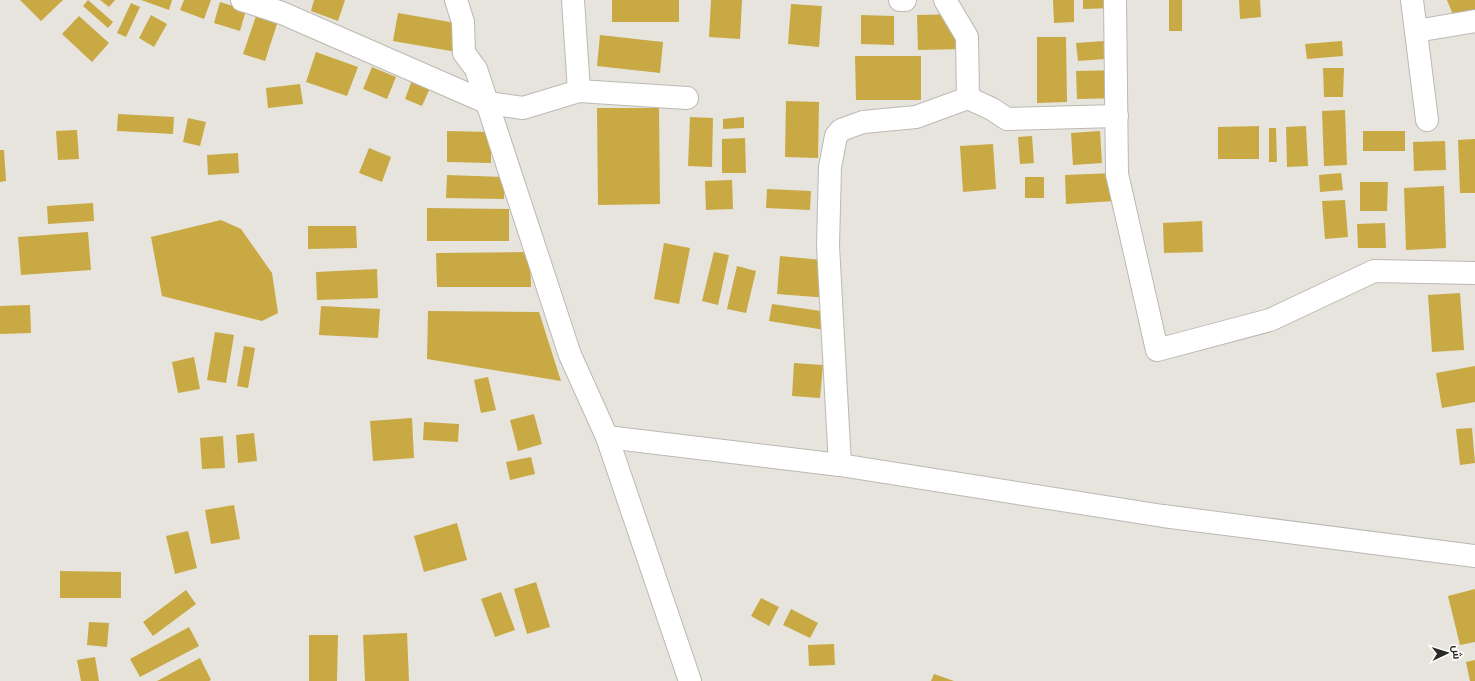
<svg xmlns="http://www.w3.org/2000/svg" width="1475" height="681" viewBox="0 0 1475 681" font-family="Signika,Cairo,sans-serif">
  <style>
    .building { fill: #c8a944 }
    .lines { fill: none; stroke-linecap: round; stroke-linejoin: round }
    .minor-casing { stroke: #bbb9b2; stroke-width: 24 }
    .minor { stroke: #fff; stroke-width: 22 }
  </style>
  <rect width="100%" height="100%" fill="#e7e4dd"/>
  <!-- building -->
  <g class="building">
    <path d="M 20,0 L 63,0 L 41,21 Z"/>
    <path d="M 88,0 L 113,22 L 108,28 L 83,6 Z"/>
    <path d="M 100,0 L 115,0 L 109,7 Z"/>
    <path d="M 141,0 L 172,0 L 169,10 Z"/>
    <path d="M 184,0 L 211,0 L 204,19 L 180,10 Z"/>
    <path d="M 314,0 L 345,0 L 338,21 L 311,11 Z"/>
    <rect x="612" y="0" width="67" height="22"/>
    <path d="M 711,0 L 742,0 L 740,39 L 709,37 Z"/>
    <path d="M 1053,0 L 1074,0 L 1074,22 L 1054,23 Z"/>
    <path d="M 1083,0 L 1112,0 L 1113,8 L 1083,9 Z"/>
    <rect x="1169" y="0" width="13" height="31"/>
    <path d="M 1239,0 L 1260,0 L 1261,17 L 1240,19 Z"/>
    <path d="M 1447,0 L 1475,0 L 1475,13 L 1455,20 Z"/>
    <path d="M 220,2 L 246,10 L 240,31 L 214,23 Z"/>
    <path d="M 131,3 L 140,7 L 126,37 L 117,33 Z"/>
    <path d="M 791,4 L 822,6 L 819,47 L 788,44 Z"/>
    <path d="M 398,13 L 473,26 L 468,54 L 393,41 Z"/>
    <path d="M 962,14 L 963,49 L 918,50 L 917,15 Z"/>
    <path d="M 151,15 L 167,24 L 154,47 L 139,38 Z"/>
    <path d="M 861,15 L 894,16 L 894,45 L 861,44 Z"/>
    <path d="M 79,16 L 109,43 L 92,62 L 62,34 Z"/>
    <path d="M 256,16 L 277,24 L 265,61 L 243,54 Z"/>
    <path d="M 600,35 L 663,42 L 660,73 L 597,66 Z"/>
    <path d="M 1037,37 L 1066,37 L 1067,102 L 1037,103 Z"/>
    <path d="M 1118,40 L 1119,58 L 1078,61 L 1076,43 Z"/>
    <path d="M 1342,41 L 1343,56 L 1307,59 L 1305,44 Z"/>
    <path d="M 316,52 L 358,67 L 347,96 L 306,82 Z"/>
    <path d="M 855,56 L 921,56 L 921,100 L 856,100 Z"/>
    <path d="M 372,67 L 396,77 L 387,99 L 363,89 Z"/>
    <path d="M 1323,68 L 1344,68 L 1343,97 L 1324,97 Z"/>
    <path d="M 1124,70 L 1125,98 L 1077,99 L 1076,71 Z"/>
    <path d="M 412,80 L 430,88 L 422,106 L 405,99 Z"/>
    <path d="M 300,84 L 303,104 L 268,108 L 266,88 Z"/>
    <path d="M 786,101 L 819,102 L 818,158 L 785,157 Z"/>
    <path d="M 597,108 L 659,108 L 660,204 L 598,205 Z"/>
    <path d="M 1345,110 L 1347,165 L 1324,166 L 1322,111 Z"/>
    <path d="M 118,114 L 174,117 L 173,134 L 117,131 Z"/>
    <path d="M 690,117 L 713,118 L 712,167 L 688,166 Z"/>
    <path d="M 744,117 L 744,128 L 723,129 L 723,119 Z"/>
    <path d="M 188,118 L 206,122 L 200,146 L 183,142 Z"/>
    <path d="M 1259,126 L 1259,159 L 1218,159 L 1218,127 Z"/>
    <path d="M 1306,126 L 1308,166 L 1287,167 L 1286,127 Z"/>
    <path d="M 1269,128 L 1276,128 L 1277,162 L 1269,162 Z"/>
    <path d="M 77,130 L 79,159 L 58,160 L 56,131 Z"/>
    <path d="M 447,131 L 491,132 L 491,163 L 447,162 Z"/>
    <path d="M 1100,131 L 1102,163 L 1073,165 L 1071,133 Z"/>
    <rect x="1363" y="131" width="42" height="20"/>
    <path d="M 1032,136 L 1034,163 L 1020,164 L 1018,137 Z"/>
    <path d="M 745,138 L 746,173 L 722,173 L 722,139 Z"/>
    <path d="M 1475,139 L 1475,193 L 1460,193 L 1458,140 Z"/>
    <path d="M 1445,141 L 1446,170 L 1414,171 L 1413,142 Z"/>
    <path d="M 993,144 L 996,189 L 963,192 L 960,146 Z"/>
    <path d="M 369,148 L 391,157 L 382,182 L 359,173 Z"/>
    <path d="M 0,150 L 4,150 L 6,181 L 0,182 Z"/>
    <path d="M 238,153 L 239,173 L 208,175 L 207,155 Z"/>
    <path d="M 1114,173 L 1115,201 L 1066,204 L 1065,175 Z"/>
    <path d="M 1341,173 L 1343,190 L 1320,192 L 1319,175 Z"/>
    <path d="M 447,175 L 504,177 L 504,199 L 446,198 Z"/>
    <rect x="1025" y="177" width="19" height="21"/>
    <path d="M 732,180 L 733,209 L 706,210 L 705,181 Z"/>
    <path d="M 1360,182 L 1388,182 L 1387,211 L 1360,211 Z"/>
    <path d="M 1444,186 L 1446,248 L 1406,250 L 1404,188 Z"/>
    <path d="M 767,189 L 811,191 L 810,210 L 766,208 Z"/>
    <path d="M 1345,200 L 1348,237 L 1325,239 L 1322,201 Z"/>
    <path d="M 93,203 L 94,221 L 48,224 L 47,206 Z"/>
    <path d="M 427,208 L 509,209 L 509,241 L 427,241 Z"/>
    <path d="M 221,220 L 241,229 L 272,273 L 278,313 L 262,321 L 162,296 L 151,237 Z"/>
    <path d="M 1202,221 L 1203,252 L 1164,253 L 1163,223 Z"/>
    <path d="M 1385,223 L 1386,248 L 1358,248 L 1357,224 Z"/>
    <path d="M 308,226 L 356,226 L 357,248 L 308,249 Z"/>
    <path d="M 88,232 L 91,270 L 21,275 L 18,237 Z"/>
    <path d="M 664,243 L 690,248 L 679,304 L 654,299 Z"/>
    <path d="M 530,252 L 531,287 L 437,287 L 436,253 Z"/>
    <path d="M 714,252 L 729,255 L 718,305 L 702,301 Z"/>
    <path d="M 780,256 L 832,261 L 829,298 L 777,294 Z"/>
    <path d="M 737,266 L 756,271 L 746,313 L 727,309 Z"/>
    <path d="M 377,269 L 378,298 L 317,300 L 316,272 Z"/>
    <path d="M 1460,293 L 1464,350 L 1432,352 L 1428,295 Z"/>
    <path d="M 772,304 L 828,312 L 825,330 L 769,321 Z"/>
    <path d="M 30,305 L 31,333 L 0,334 L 0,306 Z"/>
    <path d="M 321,306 L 380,309 L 378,338 L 319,335 Z"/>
    <path d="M 428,311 L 539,312 L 561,381 L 427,359 Z"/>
    <path d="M 215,332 L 234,335 L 226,383 L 207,380 Z"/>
    <path d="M 244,346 L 255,348 L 248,388 L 237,386 Z"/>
    <path d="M 194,357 L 200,389 L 178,393 L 172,362 Z"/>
    <path d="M 794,363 L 823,365 L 820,398 L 792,396 Z"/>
    <path d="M 1475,366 L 1475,402 L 1442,408 L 1436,373 Z"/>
    <path d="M 488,377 L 496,410 L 481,413 L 474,380 Z"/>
    <path d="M 534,414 L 542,444 L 518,451 L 510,420 Z"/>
    <path d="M 412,418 L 414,458 L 373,461 L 370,421 Z"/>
    <path d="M 424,422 L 459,424 L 458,442 L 423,440 Z"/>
    <path d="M 1472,428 L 1475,463 L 1460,465 L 1456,429 Z"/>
    <path d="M 254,433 L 257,461 L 238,463 L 236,435 Z"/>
    <path d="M 223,436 L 225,468 L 202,469 L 200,438 Z"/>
    <path d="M 531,457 L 535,474 L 510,480 L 506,462 Z"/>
    <path d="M 234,505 L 240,539 L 211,544 L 205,510 Z"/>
    <path d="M 457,523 L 467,560 L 424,572 L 414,536 Z"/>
    <path d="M 188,531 L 197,568 L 175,574 L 166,536 Z"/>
    <path d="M 60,571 L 121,572 L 121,598 L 60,598 Z"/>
    <path d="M 536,582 L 550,627 L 527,634 L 514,589 Z"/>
    <path d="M 1475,589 L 1475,642 L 1460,645 L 1448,596 Z"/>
    <path d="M 186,590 L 196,604 L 153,636 L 143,622 Z"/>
    <path d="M 501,592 L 515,630 L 495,637 L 481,599 Z"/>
    <path d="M 761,598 L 779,607 L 769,626 L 751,616 Z"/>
    <path d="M 791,609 L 818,623 L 810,638 L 783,625 Z"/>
    <path d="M 89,622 L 109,623 L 107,647 L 87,645 Z"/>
    <path d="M 189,627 L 199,646 L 140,677 L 130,659 Z"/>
    <path d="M 407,633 L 409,681 L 365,681 L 363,635 Z"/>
    <path d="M 309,635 L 338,635 L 337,681 L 309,681 Z"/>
    <path d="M 834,644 L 835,665 L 809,666 L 808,645 Z"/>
    <path d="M 95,657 L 99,681 L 81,681 L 77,660 Z"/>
    <path d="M 200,658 L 211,680 L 209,681 L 157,681 Z"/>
    <path d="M 1475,660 L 1475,681 L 1470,681 L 1466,662 Z"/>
    <path d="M 934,674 L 954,681 L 931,681 Z"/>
  </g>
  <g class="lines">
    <defs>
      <g id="minor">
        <path d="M 242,0 L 282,13 L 488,103 L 523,108 L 579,91 L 687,98"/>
        <path d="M 456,0 L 463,22 L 464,53 L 476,69 L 570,355 L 607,437 L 690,681"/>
        <path d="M 573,0 L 579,91"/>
        <path d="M 900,0 L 905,0"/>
        <path d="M 945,0 L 967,37 L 968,98 L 992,109 L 1007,119 L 1117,116"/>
        <path d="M 1115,0 L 1117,174 L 1157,350 L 1270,320 L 1374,271 L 1475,273"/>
        <path d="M 1412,0 L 1427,120"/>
        <path d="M 1416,31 L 1475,21"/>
        <path d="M 607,437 L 840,465 L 828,246 L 830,167 L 836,136 L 841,130 L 863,122 L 916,117 L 968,98"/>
        <path d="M 840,465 L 1163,516 L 1475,556"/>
      </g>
    </defs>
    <!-- minor casing -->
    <use href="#minor" class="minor-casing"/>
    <!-- minor -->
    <use href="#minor" class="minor"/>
  </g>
  <!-- north arrow -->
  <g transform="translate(1447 653) rotate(86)" stroke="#ffffff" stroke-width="3" paint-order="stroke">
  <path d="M0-3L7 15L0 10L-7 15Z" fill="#2b2a27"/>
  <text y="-6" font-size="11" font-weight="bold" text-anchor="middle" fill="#2b2a27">ش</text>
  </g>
</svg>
